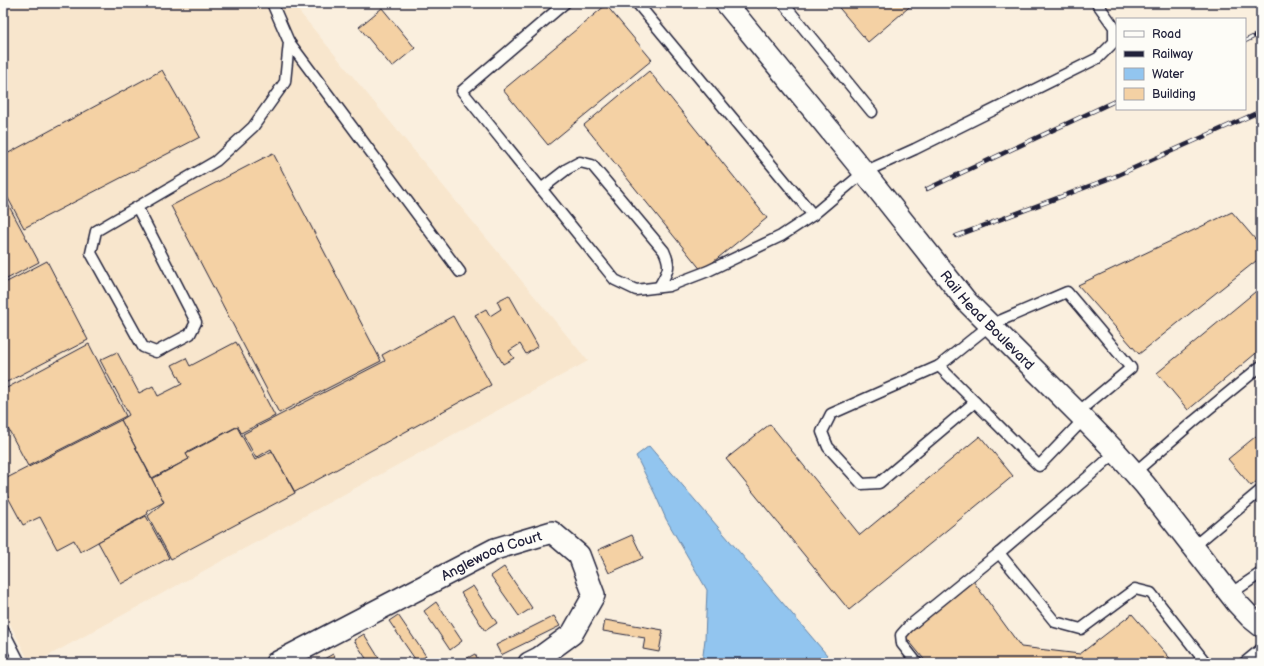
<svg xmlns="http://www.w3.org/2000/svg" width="1264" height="666" viewBox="0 0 1264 666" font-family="'Balsamiq Sans',sans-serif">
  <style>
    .built { fill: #f8e6cd }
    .water { fill: #92c5ef; stroke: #6584a7 }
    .building { fill: #f4d1a4; stroke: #22223b }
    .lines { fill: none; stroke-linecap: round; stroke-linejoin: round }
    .service-casing { stroke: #22223b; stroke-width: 13 }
    .minor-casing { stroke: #22223b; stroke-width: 24 }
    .service { stroke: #fdfcf7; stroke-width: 10 }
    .minor { stroke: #fdfcf7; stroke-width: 21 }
    .rail-casing { stroke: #22223b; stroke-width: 4.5 }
    .rail { stroke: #fdfcf7; stroke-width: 3; stroke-dasharray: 9; stroke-linecap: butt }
    .labels { text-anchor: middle; stroke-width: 3; stroke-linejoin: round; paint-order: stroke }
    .street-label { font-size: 14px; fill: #22223b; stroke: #fdfcf7 }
  </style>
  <rect width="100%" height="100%" fill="#faefde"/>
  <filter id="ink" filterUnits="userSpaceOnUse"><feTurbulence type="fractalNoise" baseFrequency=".025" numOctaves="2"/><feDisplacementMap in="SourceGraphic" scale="8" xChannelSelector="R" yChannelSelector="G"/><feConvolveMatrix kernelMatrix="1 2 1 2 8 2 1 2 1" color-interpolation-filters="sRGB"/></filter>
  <g filter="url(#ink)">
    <!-- built -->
    <path class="built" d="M 3,3 L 292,3 L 588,361 L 35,663 L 30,663 L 3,610 Z"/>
    <!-- water -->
    <path class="water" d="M 649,446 L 827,655 L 817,663 L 702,663 L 705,639 L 707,590 L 666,519 L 655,494 L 636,456 Z"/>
    <!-- building -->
    <g class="building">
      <path d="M 835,3 L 914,3 L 868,42 Z"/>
      <path d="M 606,5 L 652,60 L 548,145 L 503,90 Z"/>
      <path d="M 382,8 L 415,48 L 392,67 L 359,27 Z"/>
      <path d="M 162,70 L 200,137 L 24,228 L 3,189 L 3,156 Z"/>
      <path d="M 649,71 L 767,218 L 702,271 L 584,125 Z"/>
      <path d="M 273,153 L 381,361 L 279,413 L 171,206 Z"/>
      <path d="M 3,195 L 39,262 L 3,281 Z"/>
      <path d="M 1232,212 L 1261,246 L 1261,257 L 1139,354 L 1078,285 Z"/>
      <path d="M 47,261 L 88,340 L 3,384 L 3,284 Z"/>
      <path d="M 1261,287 L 1261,349 L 1188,410 L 1157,373 Z"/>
      <path d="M 509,295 L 538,346 L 526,354 L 520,344 L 509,351 L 514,358 L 503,364 L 475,315 L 486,309 L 490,316 L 501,309 L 497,301 Z"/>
      <path d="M 453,316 L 491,385 L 295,492 L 271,449 L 256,458 L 243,434 L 385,361 L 382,355 Z"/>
      <path d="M 236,342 L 275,416 L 241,433 L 238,426 L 186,453 L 189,459 L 152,478 L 121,420 L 129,415 L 100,360 L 117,352 L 139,393 L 153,386 L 158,396 L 182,384 L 172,365 L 186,358 L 190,366 Z"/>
      <path d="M 89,344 L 126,416 L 28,466 L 3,419 L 3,390 Z"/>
      <path d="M 121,420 L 164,502 L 147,511 L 148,514 L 80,552 L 74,540 L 57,549 L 40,517 L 23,525 L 3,488 L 3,480 Z"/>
      <path d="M 770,424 L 860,535 L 980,436 L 1013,476 L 849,610 L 726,459 Z"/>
      <path d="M 237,427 L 255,460 L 272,451 L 295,493 L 171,559 L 148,516 L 164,502 L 152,479 L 189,459 L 186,454 Z"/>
      <path d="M 1261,432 L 1261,478 L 1251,486 L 1228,459 Z"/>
      <path d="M 146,516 L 169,558 L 121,584 L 98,542 Z"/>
      <path d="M 632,535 L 643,558 L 609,573 L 598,550 Z"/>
      <path d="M 504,567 L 532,608 L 519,616 L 491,576 Z"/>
      <path d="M 973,581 L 1021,647 L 1080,654 L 1132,614 L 1174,663 L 927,663 L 905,636 Z"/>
      <path d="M 473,586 L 497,623 L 485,631 L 461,593 Z"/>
      <path d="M 436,602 L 462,641 L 450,650 L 424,611 Z"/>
      <path d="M 398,615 L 426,656 L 417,662 L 389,621 Z"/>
      <path d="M 554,616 L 560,626 L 501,655 L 496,645 Z"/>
      <path d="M 605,620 L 663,630 L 659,652 L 643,649 L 645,638 L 603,631 Z"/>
      <path d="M 364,634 L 382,663 L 369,663 L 354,640 Z"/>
      <path d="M 333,654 L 338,663 L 324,663 L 322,660 Z"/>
      <path d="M 475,654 L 480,663 L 458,663 Z"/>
    </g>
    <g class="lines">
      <defs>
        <g id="service">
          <path d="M 565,3 L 462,91 L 615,280 L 636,290 L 669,286 L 708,271 L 781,236 L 813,215"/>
          <path d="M 637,3 L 813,215 L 864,172 L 915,149 L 1098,58 L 1114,42 L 1114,27 L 1097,3"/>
          <path d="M 783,3 L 872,112"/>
          <path d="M 289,42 L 460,272"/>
          <path d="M 541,189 L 567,169 L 580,162 L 592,165 L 664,251 C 672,268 667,272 659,287"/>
          <path d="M 137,207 L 196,322 L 190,334 L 156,352 L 143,347 L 91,253 L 96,231 L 216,161 L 253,127 L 285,82 L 289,42 L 272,3"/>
          <path d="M 939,366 L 831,414 L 822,432 L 828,447 L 862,484 L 879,483 L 975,402"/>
          <path d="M 1078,412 L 1131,368 L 1067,292 L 990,325 L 939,366 L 1039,466 L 1084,419"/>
          <path d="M 1116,452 L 1088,477 L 999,553 L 1055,622 L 1081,629 L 1135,589 L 1151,593 L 1206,663"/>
          <path d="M 1134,473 L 1194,421 L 1261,366"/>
          <path d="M 1193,547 L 1261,490"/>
          <path d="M 1230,594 L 1261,573"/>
          <path d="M 3,630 L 20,663"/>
          <path d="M 917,663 L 902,644 L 901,635 L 908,627 L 999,553"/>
          <path d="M 1244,663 L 1261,649"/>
        </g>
        <g id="minor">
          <path id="s1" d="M 726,3 L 864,172 L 967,302 L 1084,419 L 1116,452 L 1145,485 L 1237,603 L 1251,618 L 1261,626"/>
          <path id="s2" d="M 276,663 L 495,549 L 552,532 L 579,555 L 594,595 L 572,634 L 539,658 L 529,663"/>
        </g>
      </defs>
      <!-- service casing -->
      <use href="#service" class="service-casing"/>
      <!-- minor casing -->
      <use href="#minor" class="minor-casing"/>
      <!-- service -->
      <use href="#service" class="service"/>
      <!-- minor -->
      <use href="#minor" class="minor"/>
      <defs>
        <g id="rail">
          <path d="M 1245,41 L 1261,33"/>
          <path d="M 927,189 L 1117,100"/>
          <path d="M 956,236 L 1116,176 L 1261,111"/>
        </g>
      </defs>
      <!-- rail casing -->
      <use href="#rail" class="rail-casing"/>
      <!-- rail -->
      <use href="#rail" class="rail"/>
    </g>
  </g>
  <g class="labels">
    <!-- street labels -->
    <g class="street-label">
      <text dy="5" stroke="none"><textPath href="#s1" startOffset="411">Rail Head Boulevard</textPath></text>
      <text dy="5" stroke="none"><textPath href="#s2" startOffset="241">Anglewood Court</textPath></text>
    </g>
  </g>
  <!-- margin -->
  <rect width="1264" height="666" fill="none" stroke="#fdfcf7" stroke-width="16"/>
  <rect x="8" y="8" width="1248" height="650" fill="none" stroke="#22223b" stroke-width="1.5" filter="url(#ink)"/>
  <!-- legend -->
  <rect x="1116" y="18" width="130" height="92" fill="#fdfcf7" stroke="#a5a5ac"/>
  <rect x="1124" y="31" width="20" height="6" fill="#fdfcf7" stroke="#a5a5ac"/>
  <text x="1152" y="38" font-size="12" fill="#22223b">Road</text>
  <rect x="1124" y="51" width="20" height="6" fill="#22223b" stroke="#a5a5ac"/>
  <text x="1152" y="58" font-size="12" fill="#22223b">Railway</text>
  <rect x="1124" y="68" width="20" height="12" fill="#92c5ef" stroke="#a5a5ac"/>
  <text x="1152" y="78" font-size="12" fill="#22223b">Water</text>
  <rect x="1124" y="88" width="20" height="12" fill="#f4d1a4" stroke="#a5a5ac"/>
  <text x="1152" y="98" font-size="12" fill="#22223b">Building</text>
</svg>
